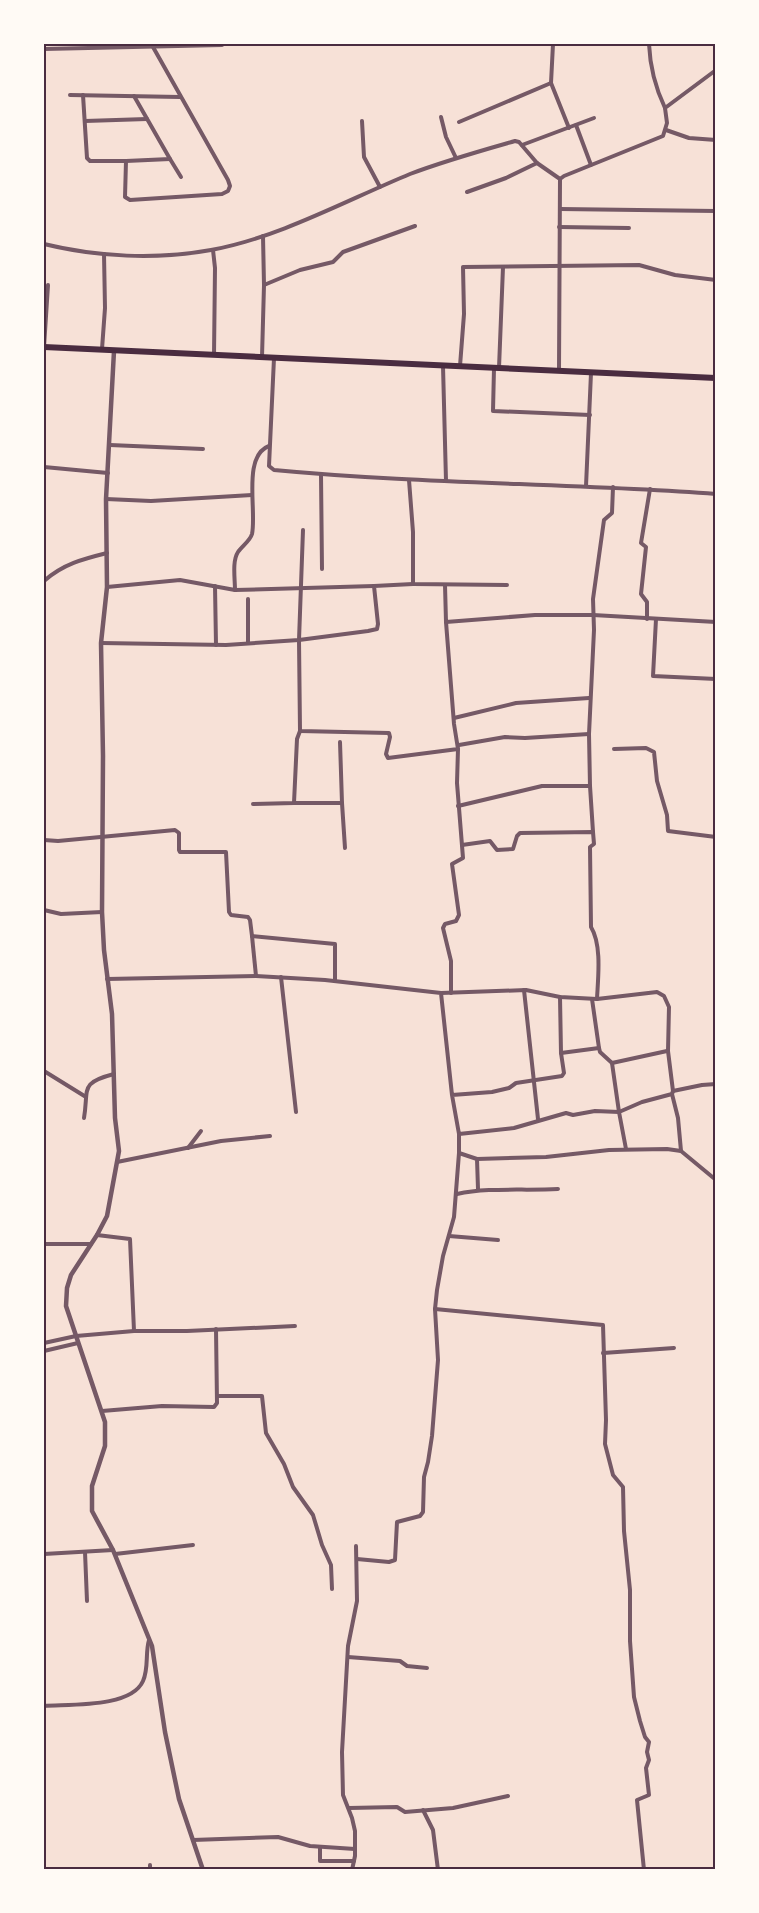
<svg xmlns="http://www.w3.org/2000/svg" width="759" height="1913" viewBox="0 0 759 1913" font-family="'Golos Text',sans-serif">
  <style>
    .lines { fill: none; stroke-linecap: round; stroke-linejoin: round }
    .minor { stroke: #755966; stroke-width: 4 }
    .tertiary { stroke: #755966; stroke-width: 4.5 }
    .primary { stroke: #4a2c40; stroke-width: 6 }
    .neatline { fill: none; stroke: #4a2c40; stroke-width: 2 }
  </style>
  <rect width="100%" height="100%" fill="#f7e1d7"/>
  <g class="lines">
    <!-- minor -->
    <g class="minor">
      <path d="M 553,44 L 551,83 L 569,128"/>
      <path d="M 649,44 C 650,67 655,87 665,108"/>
      <path d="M 44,49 L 222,45"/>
      <path d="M 70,95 L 180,97"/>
      <path d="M 83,95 L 87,158 L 90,161 L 126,161 L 125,197 L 130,200 L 222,194 L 228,191 L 230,186 L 228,180 L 153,47"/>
      <path d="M 441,117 L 446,137 L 456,158"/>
      <path d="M 85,121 L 147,119"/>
      <path d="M 362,121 L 364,157 L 380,187"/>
      <path d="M 459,122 L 551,83"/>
      <path d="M 576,125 L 591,165"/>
      <path d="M 666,130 L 689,138 L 716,140"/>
      <path d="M 522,145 L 594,118"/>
      <path d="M 170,159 L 181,177"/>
      <path d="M 126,161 L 170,159 L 134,96"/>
      <path d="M 467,192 L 506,178 L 537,163"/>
      <path d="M 560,209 L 716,211"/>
      <path d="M 559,227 L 629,228"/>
      <path d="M 44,244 C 97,257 156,260 211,250 C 278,238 347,200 410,174 C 444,161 480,151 515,141 L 519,142 L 537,163 L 560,179"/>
      <path d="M 213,250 L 215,268 L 214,355"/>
      <path d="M 264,285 L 300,270 L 333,262 L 343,252 L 415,226"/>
      <path d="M 44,347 L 48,285"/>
      <path d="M 102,349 L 105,308 L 104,254"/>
      <path d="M 262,357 L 264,285 L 263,236"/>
      <path d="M 274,358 L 269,466 L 274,470 C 421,484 568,483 716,494"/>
      <path d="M 443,366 L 446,481"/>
      <path d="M 460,366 L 464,314 L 463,267 L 639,265 L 675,275 L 716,280"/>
      <path d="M 494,368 L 493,411 L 590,415"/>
      <path d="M 499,368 L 503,267"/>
      <path d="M 559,370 L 560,179 L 564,176 L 663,136 L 667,123 L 665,108 L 716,70"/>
      <path d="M 110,445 L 203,449"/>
      <path d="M 44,467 L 108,473"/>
      <path d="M 321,475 L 322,569"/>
      <path d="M 409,480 L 413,532 L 413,584 L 507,585"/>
      <path d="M 586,486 L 591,373"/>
      <path d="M 106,499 L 151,501 L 252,495"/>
      <path d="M 303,530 L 299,640 L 300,731 L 389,733 L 390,737 L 386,754 L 388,758 L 458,749 L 454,724 L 446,622"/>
      <path d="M 44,581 C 63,564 83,559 107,553"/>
      <path d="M 445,585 L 446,622 L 535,615 L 593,615 L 716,622"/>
      <path d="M 215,586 L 216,645"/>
      <path d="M 107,587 L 180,580 L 235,590 L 374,586"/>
      <path d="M 235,590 C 235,579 232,561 238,552 C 242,546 250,541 252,534 C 257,511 242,456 269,446"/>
      <path d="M 248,599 L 248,643"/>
      <path d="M 647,619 L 647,602 L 641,594 L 646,547 L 641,543 L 650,489"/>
      <path d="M 656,619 L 653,676 L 716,679"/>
      <path d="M 101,643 L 226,645 L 299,640 L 368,631 L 377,629 L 378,624 L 374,586 L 413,584"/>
      <path d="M 454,718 L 516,703 L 589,698"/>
      <path d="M 340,742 L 342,803"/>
      <path d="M 459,745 L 505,737 L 525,738 L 589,734"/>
      <path d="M 614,749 L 646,748 L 654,752 L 657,781 L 667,815 L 668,831 L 716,837"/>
      <path d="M 294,803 L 342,803 L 345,848"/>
      <path d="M 253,804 L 294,803 L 297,739 L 300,731"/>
      <path d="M 458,806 L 542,786 L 590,786"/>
      <path d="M 593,832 L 590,786 L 589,734 L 594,630 L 593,599 L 604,520 L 612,513 L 613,487"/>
      <path d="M 44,840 L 58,841 L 175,830 L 179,833 L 179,850 L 180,852 L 226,852 L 229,912 L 231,915 L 248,917 L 250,920 L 252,936 L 335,944 L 335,981"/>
      <path d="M 462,845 L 490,841 L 497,850 L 513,849 L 517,836 L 520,833 L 593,832 L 594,844 L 590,847 L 591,927 C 602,945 598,978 597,999"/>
      <path d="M 44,910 L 61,914 L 102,912"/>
      <path d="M 252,936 L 256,976"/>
      <path d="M 281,977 L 296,1112"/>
      <path d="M 107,979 L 256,976 L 325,980 L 441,993 L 452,1095 L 459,1134 L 514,1128 L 566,1113 L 573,1115 L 595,1111 L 619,1112 L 612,1063 L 600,1052 L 599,1048 L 561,1053 L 564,1073 L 562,1076 L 516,1083 L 509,1088 L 492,1092 L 452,1095"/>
      <path d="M 524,990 L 538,1119"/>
      <path d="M 441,993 L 526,990 L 560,997 L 597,999 L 657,992 L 664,996 L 669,1007 L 668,1051 L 673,1091 L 672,1094 L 642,1102 L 619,1112 L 626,1149"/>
      <path d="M 451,993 L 451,961 L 443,928 L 445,924 L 456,921 L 459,915 L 452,864 L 463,858 L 457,783 L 458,749"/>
      <path d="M 560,997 L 561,1053"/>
      <path d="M 592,999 L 599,1048"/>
      <path d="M 612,1063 L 667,1051"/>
      <path d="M 44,1071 L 86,1097"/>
      <path d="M 673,1091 L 702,1085 L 716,1084"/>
      <path d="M 672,1094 L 678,1118 L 681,1151"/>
      <path d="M 84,1118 C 89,1089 79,1083 114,1074"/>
      <path d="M 188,1148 L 201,1131"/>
      <path d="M 459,1153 L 477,1159 L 478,1189"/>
      <path d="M 477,1159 L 546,1157 L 609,1150 L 667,1149 L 681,1151 L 716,1180"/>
      <path d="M 117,1162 L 221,1141 L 270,1136"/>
      <path d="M 457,1194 C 489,1187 524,1191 558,1189"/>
      <path d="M 97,1235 L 130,1239 L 134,1331"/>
      <path d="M 449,1236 L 498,1240"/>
      <path d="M 44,1244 L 91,1244"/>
      <path d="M 435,1309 L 603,1325 L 606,1420 L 605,1444 L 613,1475 L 623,1487 L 624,1531 L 630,1590 L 630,1641 L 634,1697 L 640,1721 L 645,1737 L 649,1742 L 647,1752 L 649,1760 L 646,1768 L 649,1795 L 637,1800 L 644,1870"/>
      <path d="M 44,1343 L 76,1336 L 134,1331 L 187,1331 L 295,1326"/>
      <path d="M 44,1351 L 78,1343"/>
      <path d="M 603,1353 L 674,1348"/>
      <path d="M 217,1396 L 262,1396 L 266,1433 L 284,1464 L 293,1487 L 313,1515 L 322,1545 L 331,1565 L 332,1589"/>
      <path d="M 102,1411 L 162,1406 L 214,1407 L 217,1403 L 216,1329"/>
      <path d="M 85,1552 L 87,1601"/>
      <path d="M 44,1554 L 113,1550"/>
      <path d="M 115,1554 L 193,1545"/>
      <path d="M 357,1559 L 389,1562 L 395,1560 L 397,1522 L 420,1516 L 423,1512 L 424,1477 L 428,1462 L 432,1436 L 438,1360 L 435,1309 L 437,1290 L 443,1256 L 454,1217 L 459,1153 L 459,1134"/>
      <path d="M 348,1657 L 400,1661 L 407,1666 L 427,1668"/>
      <path d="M 44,1706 C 70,1704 131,1708 143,1681 C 149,1668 145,1653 149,1640"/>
      <path d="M 349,1808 L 397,1807 L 405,1812 L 453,1808 L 508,1796"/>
      <path d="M 423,1810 L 433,1830 L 438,1870"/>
      <path d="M 193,1840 L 278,1837 L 310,1846 L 355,1849"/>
      <path d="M 320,1847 L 320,1861 L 354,1861"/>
      <path d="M 150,1865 L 150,1870"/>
      <path d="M 352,1870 L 355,1856 L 355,1831 L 352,1818 L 343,1795 L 342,1752 L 348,1646 L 357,1601 L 356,1546"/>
    </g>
    <!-- tertiary -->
    <path class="tertiary" d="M 114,351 L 106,499 L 107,587 L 101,643 L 103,756 L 102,912 L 104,950 L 112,1014 L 115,1118 L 119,1151 L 107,1216 L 97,1235 L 71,1275 L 67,1288 L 66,1306 L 105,1422 L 105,1446 L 92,1486 L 92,1511 L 113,1550 L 152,1646 L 165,1732 L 179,1799 L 203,1870"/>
    <!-- primary -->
    <path class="primary" d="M 44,347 L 716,378"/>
  </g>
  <!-- border -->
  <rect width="759" height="1913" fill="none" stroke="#fffaf5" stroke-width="90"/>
  <rect x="45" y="45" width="669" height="1823" class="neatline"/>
</svg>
